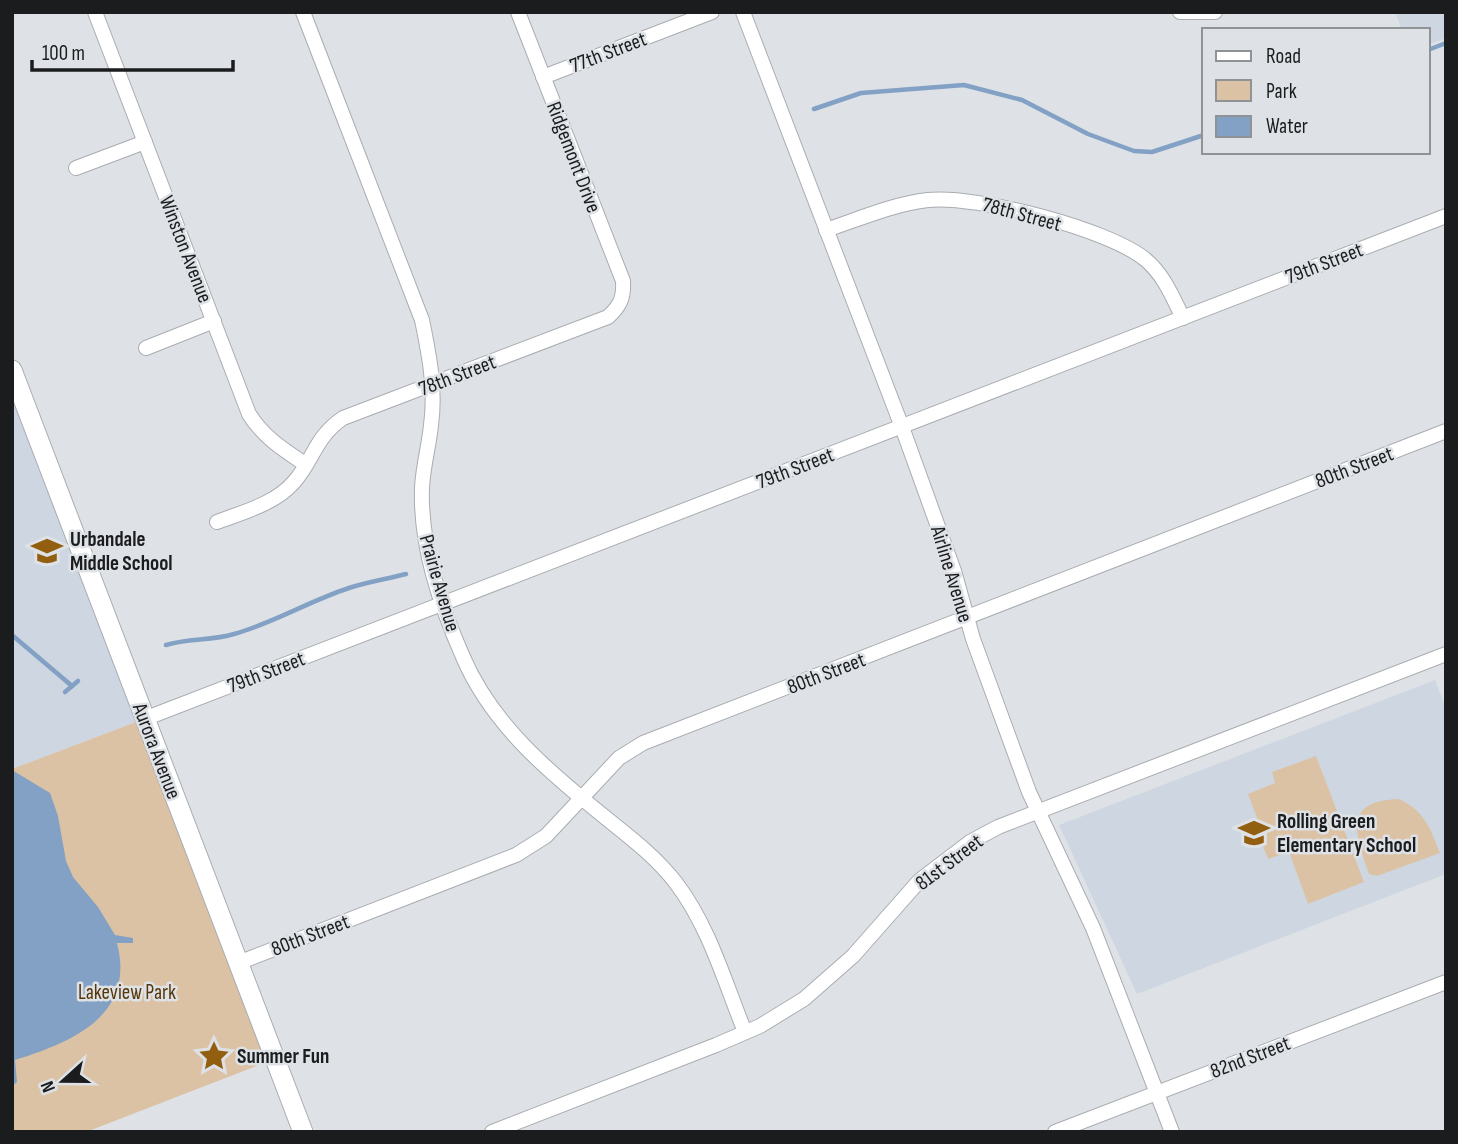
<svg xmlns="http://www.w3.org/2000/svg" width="1458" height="1144" viewBox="0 0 1458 1144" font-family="'Sofia Sans Condensed',sans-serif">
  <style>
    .built { fill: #ced7e1 }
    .green { fill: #dbc2a5 }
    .water { fill: #82a1c4 }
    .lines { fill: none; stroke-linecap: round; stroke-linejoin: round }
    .stream { stroke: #82a1c4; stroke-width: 4.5 }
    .street-casing { stroke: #a9acb1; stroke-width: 16 }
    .secondary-casing { stroke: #a9acb1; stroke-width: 21 }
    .street { stroke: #fff; stroke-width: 14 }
    .secondary { stroke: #fff; stroke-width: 19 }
    .labels { text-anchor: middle; stroke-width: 5; stroke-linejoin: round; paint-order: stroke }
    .street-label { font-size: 21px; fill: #1b1c1e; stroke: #dee2e6 }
    .poi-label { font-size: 21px; font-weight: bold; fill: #1b1c1e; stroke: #dee2e6; text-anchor: start }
    .park-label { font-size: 21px; fill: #573708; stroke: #dee2e6 }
  </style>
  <rect width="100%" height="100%" fill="#dee2e6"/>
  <!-- built -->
  <g class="built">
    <path d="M 1395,12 L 1446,12 L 1446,38 L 1428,45 L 1428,30 L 1402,30 Z"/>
    <path d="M 12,370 L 144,719 L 12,769 Z"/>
    <path d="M 1435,680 L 1446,708 L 1446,874 L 1137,994 L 1059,825 Z"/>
  </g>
  <!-- green -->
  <g class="green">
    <path d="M 144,719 L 275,1059 L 86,1132 L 12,1132 L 12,769 Z"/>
    <path d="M 1316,756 L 1364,882 L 1308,904 L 1289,852 L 1268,859 L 1259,836 L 1263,834 L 1248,794 L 1275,783 L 1272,772 Z"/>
    <path d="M 1399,799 C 1424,811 1430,827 1440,853 L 1377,876 L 1369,874 C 1356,834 1341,801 1399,799 Z"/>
  </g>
  <!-- water -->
  <path class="water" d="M 12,770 L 50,793 L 58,816 L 66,861 L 73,877 L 98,907 L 115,935 L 133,938 L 133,943 L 117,943 C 136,1016 72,1042 15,1060 L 17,1082 L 12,1086 Z"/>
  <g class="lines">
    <!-- stream -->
    <g class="stream">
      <path d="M 1428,50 L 1446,43"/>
      <path d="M 814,109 L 861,93 L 964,85 L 1022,100 L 1088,134 L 1134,151 L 1152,152 L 1204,135"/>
      <path d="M 12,635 L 72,686"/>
      <path d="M 166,645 C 189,638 211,641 234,634 C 274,623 309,601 349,588 C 367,582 387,579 406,574"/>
      <path d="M 65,692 L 78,681"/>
    </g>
    <defs>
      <g id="street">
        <path d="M 95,12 L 249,414 C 263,437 284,450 305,464"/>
        <path d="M 303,12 L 422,320 C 429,354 436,389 431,425 C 429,446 423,466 422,488 C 420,546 440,605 463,657 C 492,725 550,773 606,818 C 631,838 657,858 676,883 C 709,926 725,983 745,1032"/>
        <path d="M 743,12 L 902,427 L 954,571 L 973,639 L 1029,792 L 1093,928 L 1172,1132"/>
        <path d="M 1180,12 L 1215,12"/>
        <path d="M 543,77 L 712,12"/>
        <path d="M 76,168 L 145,142"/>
        <path d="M 826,230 C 859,219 893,204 928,200 C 977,195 1109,229 1146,260 C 1164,275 1173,298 1183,318"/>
        <path d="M 146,348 L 214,321"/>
        <path d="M 217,522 C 243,512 275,504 294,482 C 314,459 315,437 343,418 L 608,317 C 620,306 624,298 623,281 L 518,12"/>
        <path d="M 144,719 L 1446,216"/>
        <path d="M 238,963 L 516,855 L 546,836 L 619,758 L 643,743 L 1446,431"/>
        <path d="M 492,1132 L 716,1045 L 760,1026 L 804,999 L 853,956 L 920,880 L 970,842 L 998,827 L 1446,654"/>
        <path d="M 1055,1132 L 1446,982"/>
      </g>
      <path id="secondary" d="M 12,370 L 303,1132"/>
    </defs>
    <!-- street casing -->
    <use href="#street" class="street-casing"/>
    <!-- secondary casing -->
    <use href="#secondary" class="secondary-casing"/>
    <!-- street -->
    <use href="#street" class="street"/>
    <!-- secondary -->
    <use href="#secondary" class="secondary"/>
  </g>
  <!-- icons -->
  <defs>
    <symbol id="school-bare" viewBox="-9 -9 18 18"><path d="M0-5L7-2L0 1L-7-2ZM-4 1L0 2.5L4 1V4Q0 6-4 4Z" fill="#925f11" stroke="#dee2e6" stroke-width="2.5" paint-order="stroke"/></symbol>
    <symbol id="sight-bare" viewBox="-9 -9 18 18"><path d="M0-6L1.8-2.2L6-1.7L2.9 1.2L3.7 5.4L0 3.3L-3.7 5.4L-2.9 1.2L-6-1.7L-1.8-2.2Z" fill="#925f11" stroke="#dee2e6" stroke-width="2.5" paint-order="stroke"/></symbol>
  </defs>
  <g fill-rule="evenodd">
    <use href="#school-bare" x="25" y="529" width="44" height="44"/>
    <use href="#school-bare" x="1232" y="811" width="44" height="44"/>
    <use href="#sight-bare" x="192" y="1034" width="44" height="44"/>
  </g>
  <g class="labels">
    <!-- street labels -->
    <g class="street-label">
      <text transform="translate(608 52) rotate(-21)" y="7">77th Street</text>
      <text transform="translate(574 157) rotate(69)" y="7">Ridgemont Drive</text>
      <text transform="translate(1022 214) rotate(15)" y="7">78th Street</text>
      <text transform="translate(186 249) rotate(69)" y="7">Winston Avenue</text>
      <text transform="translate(1324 263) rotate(-21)" y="7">79th Street</text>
      <text transform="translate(457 375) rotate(-21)" y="7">78th Street</text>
      <text transform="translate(1354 467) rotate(-21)" y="7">80th Street</text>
      <text transform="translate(795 468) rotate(-21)" y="7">79th Street</text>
      <text transform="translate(952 574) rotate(73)" y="7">Airline Avenue</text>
      <text transform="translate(440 583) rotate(74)" y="7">Prairie Avenue</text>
      <text transform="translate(266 672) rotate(-21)" y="7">79th Street</text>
      <text transform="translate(826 673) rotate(-21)" y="7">80th Street</text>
      <text transform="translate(157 751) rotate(69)" y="7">Aurora Avenue</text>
      <text transform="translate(949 862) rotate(-37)" y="7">81st Street</text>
      <text transform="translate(310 935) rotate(-21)" y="7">80th Street</text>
      <text transform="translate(1250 1057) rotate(-21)" y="7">82nd Street</text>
    </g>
    <!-- poi labels -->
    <g class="poi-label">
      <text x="70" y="546">Urbandale<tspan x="70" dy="24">Middle School</tspan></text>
      <text x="1277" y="828">Rolling Green<tspan x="1277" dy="24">Elementary School</tspan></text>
      <text x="237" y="1063">Summer Fun</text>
    </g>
    <!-- park labels -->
    <g class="park-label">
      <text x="127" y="999">Lakeview Park</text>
    </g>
  </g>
  <!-- border -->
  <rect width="1458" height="1144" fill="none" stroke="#1b1c1e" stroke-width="28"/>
  <!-- legend -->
  <rect x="1202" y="28" width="228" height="126" fill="#dee2e6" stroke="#909396" stroke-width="2"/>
  <rect x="1216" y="51" width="35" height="10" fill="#ffffff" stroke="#909396" stroke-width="2"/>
  <text x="1266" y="63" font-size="21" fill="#1b1c1e">Road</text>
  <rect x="1216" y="80" width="35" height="21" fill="#dbc2a5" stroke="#909396" stroke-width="2"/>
  <text x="1266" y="98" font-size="21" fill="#1b1c1e">Park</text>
  <rect x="1216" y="116" width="35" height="21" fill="#82a1c4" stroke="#909396" stroke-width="2"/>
  <text x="1266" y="133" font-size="21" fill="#1b1c1e">Water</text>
  <!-- north arrow -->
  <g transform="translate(63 1081) rotate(249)" stroke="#dee2e6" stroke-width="5" paint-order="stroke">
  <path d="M0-5L12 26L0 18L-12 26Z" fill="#1b1c1e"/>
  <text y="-10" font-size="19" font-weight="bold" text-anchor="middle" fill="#1b1c1e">N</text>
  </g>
  <!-- scale -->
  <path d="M32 60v10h201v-10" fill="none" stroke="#1b1c1e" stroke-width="3.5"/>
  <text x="42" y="60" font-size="21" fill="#1b1c1e" stroke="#dee2e6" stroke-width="5" paint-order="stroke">100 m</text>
</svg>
